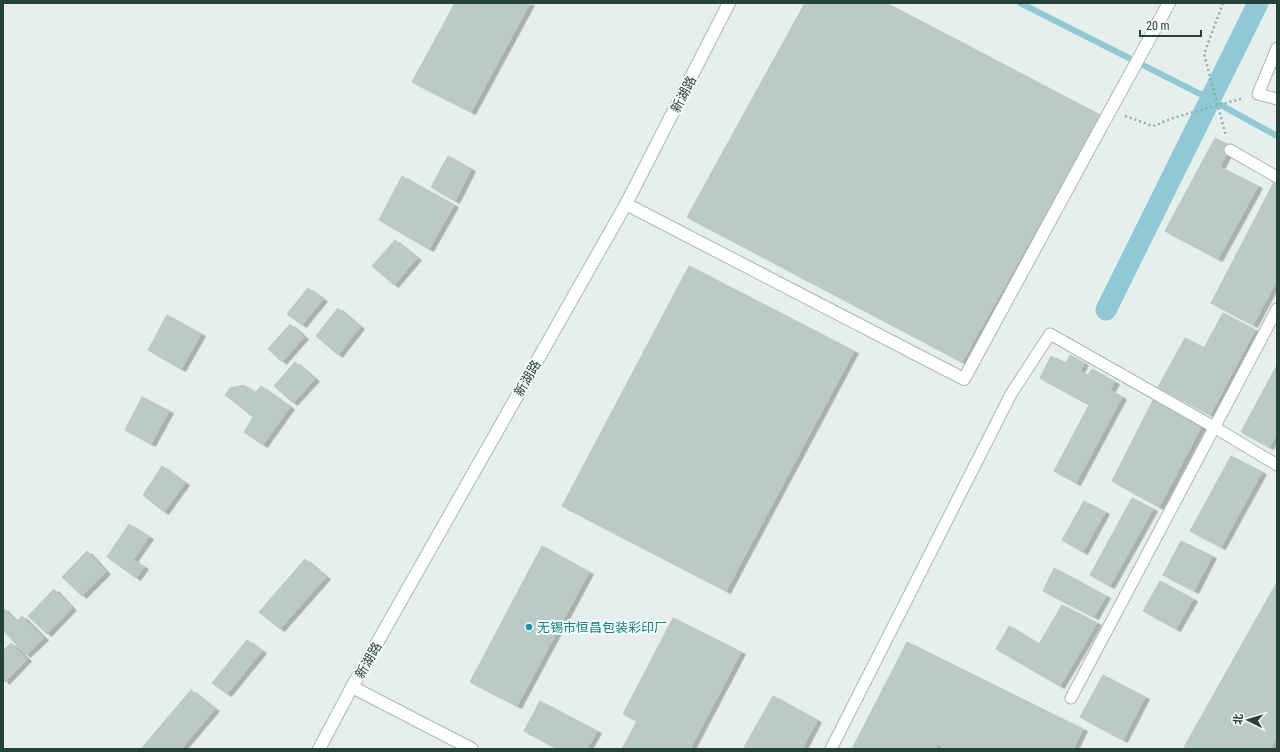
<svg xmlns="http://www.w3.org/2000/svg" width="1280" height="752" viewBox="0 0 1280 752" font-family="'Roboto Condensed','Noto Sans SC',sans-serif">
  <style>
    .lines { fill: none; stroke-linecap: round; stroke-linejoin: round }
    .stream { stroke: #8ec9d4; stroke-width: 6 }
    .canal { stroke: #8ec9d4; stroke-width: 21 }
    .building { fill: #bbcac4; stroke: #b8c9c2; filter: url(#shadow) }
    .lane-casing { stroke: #a8b8b2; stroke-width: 13 }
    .street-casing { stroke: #a8b8b2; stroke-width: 14 }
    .secondary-casing { stroke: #a4bbb3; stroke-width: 14 }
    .path { stroke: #86b3a5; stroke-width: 2.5; stroke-dasharray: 2 3; stroke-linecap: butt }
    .lane { stroke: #fff; stroke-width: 11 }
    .street { stroke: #fff; stroke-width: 12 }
    .secondary { stroke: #fff; stroke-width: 12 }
    .culture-dot { fill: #0f9aa8; stroke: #f7fbf9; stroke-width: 1.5 }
    .labels { text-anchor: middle; stroke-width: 4; stroke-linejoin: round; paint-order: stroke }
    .street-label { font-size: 13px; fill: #24423a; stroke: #f7fbf9 }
    .culture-label { font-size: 13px; fill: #0d838f; stroke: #f7fbf9; text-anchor: start }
  </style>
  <defs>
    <filter id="shadow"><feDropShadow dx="4.5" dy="2.5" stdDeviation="0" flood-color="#0004"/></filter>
  </defs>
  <rect width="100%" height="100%" fill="#e6efeb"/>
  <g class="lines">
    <!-- stream -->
    <path class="stream" d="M 1020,3 L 1210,99 L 1277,136"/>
    <!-- canal -->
    <path class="canal" d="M 1106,310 L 1258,3"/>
  </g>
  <!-- building -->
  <g class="building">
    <path d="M 455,3 L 530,3 L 471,112 L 412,82 Z"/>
    <path d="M 805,3 L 886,3 L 1100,115 L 962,362 L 687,217 Z"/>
    <path d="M 1215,138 L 1231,146 L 1220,167 L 1258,186 L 1218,259 L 1165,231 Z"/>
    <path d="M 448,156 L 471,169 L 455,201 L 431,187 Z"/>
    <path d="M 402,176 L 454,205 L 429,249 L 379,220 Z"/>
    <path d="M 1274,182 L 1277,184 L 1277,280 L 1253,325 L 1211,303 Z"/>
    <path d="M 395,240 L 417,258 L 394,285 L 372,266 Z"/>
    <path d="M 689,266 L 854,351 L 726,591 L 562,506 Z"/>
    <path d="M 308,288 L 323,299 L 302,325 L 287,314 Z"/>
    <path d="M 338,308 L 360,327 L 338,355 L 316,336 Z"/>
    <path d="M 1223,313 L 1255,330 L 1210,415 L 1158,387 L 1185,338 L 1204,348 Z"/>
    <path d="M 167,315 L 201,334 L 181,369 L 148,350 Z"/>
    <path d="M 290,324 L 304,337 L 282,362 L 268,349 Z"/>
    <path d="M 1070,355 L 1084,363 L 1080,371 L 1088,375 L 1092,369 L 1115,382 L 1110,390 L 1122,397 L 1076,483 L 1054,471 L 1089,405 L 1040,378 L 1051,356 L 1066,363 Z"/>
    <path d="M 295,362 L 315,379 L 293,403 L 274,386 Z"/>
    <path d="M 1277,365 L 1277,434 L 1269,447 L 1241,432 Z"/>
    <path d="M 244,385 L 255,393 L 261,386 L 290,407 L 263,445 L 244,432 L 253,417 L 225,395 L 230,388 Z"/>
    <path d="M 142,397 L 169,411 L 151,444 L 125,430 Z"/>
    <path d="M 1153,400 L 1202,425 L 1159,507 L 1112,481 Z"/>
    <path d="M 1231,456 L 1262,472 L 1221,547 L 1190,531 Z"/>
    <path d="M 162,466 L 185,483 L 164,512 L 143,495 Z"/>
    <path d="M 1132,498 L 1153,509 L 1110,586 L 1090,575 Z"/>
    <path d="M 1084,501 L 1105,512 L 1083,552 L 1062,540 Z"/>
    <path d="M 129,524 L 149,537 L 133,560 L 144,567 L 136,578 L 107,557 Z"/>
    <path d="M 1181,541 L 1212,556 L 1194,591 L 1163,575 Z"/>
    <path d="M 542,546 L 589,572 L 517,706 L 470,682 Z"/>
    <path d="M 87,551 L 106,572 L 82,596 L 62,577 Z"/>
    <path d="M 305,559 L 326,577 L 280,629 L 259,612 Z"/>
    <path d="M 1054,568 L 1106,596 L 1094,617 L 1043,591 Z"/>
    <path d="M 1160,581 L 1193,599 L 1176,629 L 1143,611 Z"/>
    <path d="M 1277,582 L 1277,736 L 1270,749 L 1183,749 Z"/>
    <path d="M 54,589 L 72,608 L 47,634 L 28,616 Z"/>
    <path d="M 1062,605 L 1097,623 L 1060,686 L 996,649 L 1009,626 L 1039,644 Z"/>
    <path d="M 3,608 L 16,622 L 22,616 L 44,638 L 26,655 L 3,630 Z"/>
    <path d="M 673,618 L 741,652 L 690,749 L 622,749 L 637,721 L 623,714 Z"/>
    <path d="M 247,640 L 262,651 L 227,694 L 212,683 Z"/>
    <path d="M 907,642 L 1083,729 L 1073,749 L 946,749 L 938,744 L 935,749 L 852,749 Z"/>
    <path d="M 11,643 L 27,659 L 5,682 L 3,680 L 3,651 Z"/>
    <path d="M 1103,675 L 1145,697 L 1123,740 L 1080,717 Z"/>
    <path d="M 191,690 L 215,709 L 181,749 L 141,749 Z"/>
    <path d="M 773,696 L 817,720 L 802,749 L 743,749 Z"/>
    <path d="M 540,701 L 597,731 L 587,749 L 558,749 L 524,731 Z"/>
  </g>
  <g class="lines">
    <defs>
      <g id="lane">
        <path d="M 1277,48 L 1258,94 L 1277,99"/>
        <path d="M 1230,150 L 1277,177"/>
        <path d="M 1071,698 L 1277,309"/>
        <path d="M 831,749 L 1011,394 L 1050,334 L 1214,427 L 1277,465"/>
      </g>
      <g id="street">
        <path d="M 626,204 L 964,379 L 1082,162 L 1169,3"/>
        <path d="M 352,687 L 472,749"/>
      </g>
      <path id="secondary" d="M 319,749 L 352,687 L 626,204 L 729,3"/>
    </defs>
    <!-- lane casing -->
    <use href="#lane" class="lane-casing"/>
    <!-- street casing -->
    <use href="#street" class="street-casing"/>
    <!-- secondary casing -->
    <use href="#secondary" class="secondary-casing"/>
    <!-- path -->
    <g class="path">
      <path d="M 1223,3 L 1204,54 L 1226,136"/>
      <path d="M 1125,116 L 1153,126 L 1176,117 L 1244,98"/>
    </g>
    <!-- lane -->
    <use href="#lane" class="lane"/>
    <!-- street -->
    <use href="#street" class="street"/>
    <!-- secondary -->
    <use href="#secondary" class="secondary"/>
  </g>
  <!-- markers -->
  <circle class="culture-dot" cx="529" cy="627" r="4"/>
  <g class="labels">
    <!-- street labels -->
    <g class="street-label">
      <text transform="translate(683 94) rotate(-63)" y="5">新湖路</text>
      <text transform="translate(527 378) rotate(-60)" y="5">新湖路</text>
      <text transform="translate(368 660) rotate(-60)" y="5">新湖路</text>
    </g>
    <!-- culture labels -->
    <g class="culture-label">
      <text x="537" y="632">无锡市恒昌包装彩印厂</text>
    </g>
  </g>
  <!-- border -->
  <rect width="1280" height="752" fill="none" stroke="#24423a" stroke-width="8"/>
  <!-- north arrow -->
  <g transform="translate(1248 720) rotate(275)" stroke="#f7fbf9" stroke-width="3" paint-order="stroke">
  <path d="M0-3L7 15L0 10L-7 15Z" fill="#24423a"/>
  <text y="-6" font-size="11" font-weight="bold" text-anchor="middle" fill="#24423a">北</text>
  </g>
  <!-- scale -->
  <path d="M1140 30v6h61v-6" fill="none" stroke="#24423a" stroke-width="2"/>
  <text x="1146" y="30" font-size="12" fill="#24423a" stroke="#f7fbf9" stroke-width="3" paint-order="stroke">20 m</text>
</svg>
